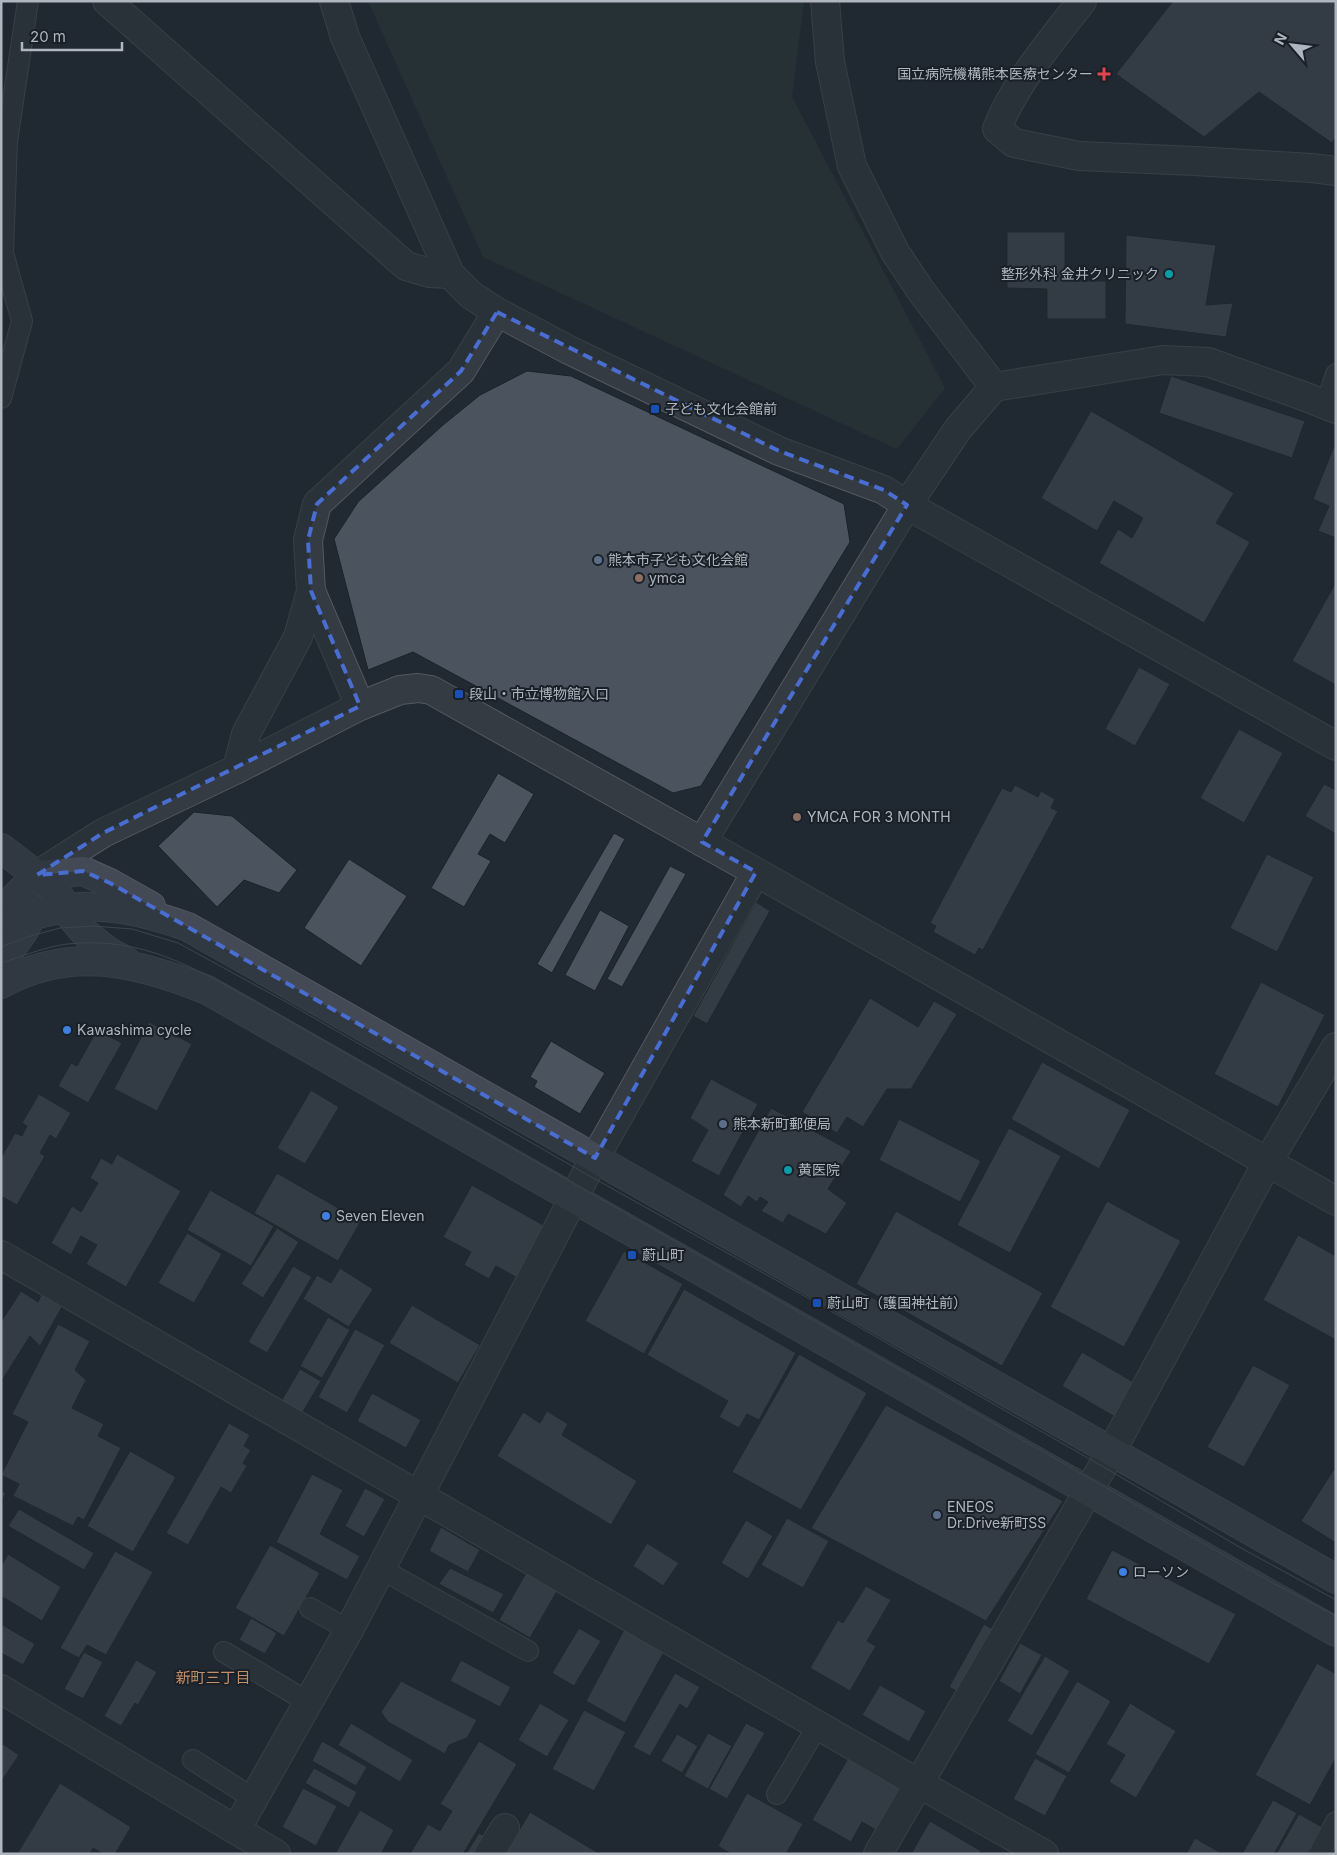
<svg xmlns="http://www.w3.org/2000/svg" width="1337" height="1855" viewBox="0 0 1337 1855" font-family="Inter,'Noto Sans JP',sans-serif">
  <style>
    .green { fill: #2a3b3a }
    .building { fill: #4a535e; stroke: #1c222a }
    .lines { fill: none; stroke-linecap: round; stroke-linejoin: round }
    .lane-casing { stroke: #525961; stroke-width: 22 }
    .street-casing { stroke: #525961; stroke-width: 30 }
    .secondary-casing { stroke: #525961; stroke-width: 30 }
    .lane { stroke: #343b43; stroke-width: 20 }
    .street { stroke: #343b43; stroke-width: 28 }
    .secondary { stroke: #434a56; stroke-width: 28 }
    .tram { stroke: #5c646f; stroke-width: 1 }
    .marked { fill: none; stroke: #496dd1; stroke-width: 4; stroke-dasharray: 10 6; stroke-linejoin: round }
    .health-dot { fill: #e0444e; stroke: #1a2028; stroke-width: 2 }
    .culture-dot { fill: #0f9aa8; stroke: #1a2028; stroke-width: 2 }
    .transit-dot { fill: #1a4fb4; stroke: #1a2028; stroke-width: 2 }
    .service-dot { fill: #5c6f8a; stroke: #1a2028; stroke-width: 2 }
    .education-dot { fill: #8d6e63; stroke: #1a2028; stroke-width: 2 }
    .shop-dot { fill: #3f7fe0; stroke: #1a2028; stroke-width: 2 }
    .labels { text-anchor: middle; stroke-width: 4; stroke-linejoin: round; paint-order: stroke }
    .poi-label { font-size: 14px; fill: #afb6c0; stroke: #1a2028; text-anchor: start }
    .neighbourhood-label { font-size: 15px; fill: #c38d67; stroke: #1a2028 }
  </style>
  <rect width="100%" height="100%" fill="#212932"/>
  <!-- green -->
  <path class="green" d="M 368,1 L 804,1 L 792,97 L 945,388 L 897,449 L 483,257 Z"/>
  <!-- building -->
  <g class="building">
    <path d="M 1173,1 L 1336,1 L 1336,137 L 1332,143 L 1259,92 L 1204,137 L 1116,74 Z"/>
    <path d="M 1007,232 L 1065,232 L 1065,281 L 1106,281 L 1106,319 L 1047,319 L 1047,289 L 1007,288 Z"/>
    <path d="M 1126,235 L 1216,245 L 1206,305 L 1233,303 L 1226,337 L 1125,324 Z"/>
    <path d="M 527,371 L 571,376 L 844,504 L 850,542 L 701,786 L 673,793 L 413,652 L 368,670 L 334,539 L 358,502 L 443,425 L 480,395 Z"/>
    <path d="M 1171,376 L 1305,421 L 1292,458 L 1159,413 Z"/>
    <path d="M 1091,411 L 1234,493 L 1216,523 L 1250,542 L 1204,623 L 1099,563 L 1118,529 L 1132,538 L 1143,518 L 1114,501 L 1097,531 L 1041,498 Z"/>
    <path d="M 1334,446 L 1336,446 L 1336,538 L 1318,531 L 1329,506 L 1313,499 Z"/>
    <path d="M 1336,582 L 1336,685 L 1292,661 Z"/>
    <path d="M 1139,667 L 1170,684 L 1135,746 L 1105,729 Z"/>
    <path d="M 1239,729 L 1283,753 L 1244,823 L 1200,798 Z"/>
    <path d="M 498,773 L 534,794 L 505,843 L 490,834 L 478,854 L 491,861 L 464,907 L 431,888 Z"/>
    <path d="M 1324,784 L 1336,790 L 1336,834 L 1305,816 Z"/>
    <path d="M 1015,785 L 1038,797 L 1041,791 L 1055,799 L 1051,808 L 1058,811 L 983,950 L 979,948 L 975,955 L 933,932 L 936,926 L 930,923 L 1002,788 L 1011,792 Z"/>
    <path d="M 194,812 L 232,816 L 297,870 L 279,893 L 244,880 L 217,907 L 158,846 Z"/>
    <path d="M 614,833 L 625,839 L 552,973 L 537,964 Z"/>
    <path d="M 1267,854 L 1314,877 L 1277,952 L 1230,928 Z"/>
    <path d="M 349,859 L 407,896 L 361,966 L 304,928 Z"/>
    <path d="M 670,866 L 686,874 L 622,987 L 607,979 Z"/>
    <path d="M 756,902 L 770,911 L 707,1024 L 693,1016 Z"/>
    <path d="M 600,910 L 629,926 L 595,991 L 565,975 Z"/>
    <path d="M 1261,982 L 1325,1015 L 1278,1107 L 1214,1074 Z"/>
    <path d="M 870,998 L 918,1027 L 934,1001 L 957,1014 L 911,1089 L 887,1089 L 863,1127 L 847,1117 L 837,1133 L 802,1112 Z"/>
    <path d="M 149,1022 L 192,1044 L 157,1111 L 114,1089 Z"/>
    <path d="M 97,1030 L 122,1043 L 88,1103 L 58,1086 L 71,1063 L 77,1066 Z"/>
    <path d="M 551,1041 L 605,1073 L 580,1114 L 534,1087 L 537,1081 L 530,1077 Z"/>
    <path d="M 1042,1062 L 1130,1110 L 1099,1169 L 1011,1119 Z"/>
    <path d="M 711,1079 L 758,1104 L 719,1176 L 691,1161 L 708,1130 L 690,1118 Z"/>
    <path d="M 311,1090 L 339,1107 L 305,1164 L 277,1148 Z"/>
    <path d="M 39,1094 L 71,1113 L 56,1139 L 50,1135 L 40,1153 L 45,1156 L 17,1205 L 1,1196 L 1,1158 L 15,1133 L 22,1136 L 27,1126 L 22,1123 Z"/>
    <path d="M 771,1108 L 851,1151 L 828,1189 L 847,1203 L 826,1234 L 788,1214 L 783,1223 L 761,1211 L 768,1202 L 760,1197 L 757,1202 L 748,1196 L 741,1207 L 723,1195 Z"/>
    <path d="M 899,1119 L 981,1161 L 960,1202 L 879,1160 Z"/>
    <path d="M 1009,1128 L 1061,1156 L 1010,1253 L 957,1225 Z"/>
    <path d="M 117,1154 L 181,1191 L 126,1287 L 86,1264 L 97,1245 L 81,1236 L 71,1255 L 51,1243 L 72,1206 L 81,1212 L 98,1183 L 90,1178 L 101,1158 L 112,1164 Z"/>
    <path d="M 277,1173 L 361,1221 L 338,1261 L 254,1213 Z"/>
    <path d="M 472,1185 L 552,1230 L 523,1281 L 496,1266 L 489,1279 L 464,1265 L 471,1252 L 443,1237 Z"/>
    <path d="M 210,1190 L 274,1226 L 251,1266 L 187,1230 Z"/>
    <path d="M 1107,1201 L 1181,1241 L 1124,1347 L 1050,1307 Z"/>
    <path d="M 896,1211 L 1043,1293 L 1002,1366 L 856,1284 Z"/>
    <path d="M 277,1228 L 299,1242 L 263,1298 L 241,1284 Z"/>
    <path d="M 187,1233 L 222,1254 L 194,1303 L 158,1283 Z"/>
    <path d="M 1298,1235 L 1336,1256 L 1336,1340 L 1263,1300 Z"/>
    <path d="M 624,1251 L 683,1284 L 644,1354 L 585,1321 Z"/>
    <path d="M 293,1266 L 312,1277 L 267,1353 L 248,1342 Z"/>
    <path d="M 340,1268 L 373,1289 L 349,1327 L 303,1299 L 317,1275 L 331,1283 Z"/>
    <path d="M 684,1289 L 796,1353 L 759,1420 L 747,1414 L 739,1428 L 719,1417 L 728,1401 L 647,1355 Z"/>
    <path d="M 21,1291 L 38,1302 L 42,1293 L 62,1307 L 40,1346 L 30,1336 L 1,1382 L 1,1322 Z"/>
    <path d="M 412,1305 L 480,1345 L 458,1383 L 389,1343 Z"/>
    <path d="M 328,1317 L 350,1330 L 322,1378 L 300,1366 Z"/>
    <path d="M 58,1324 L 90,1341 L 75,1370 L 86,1380 L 72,1408 L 104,1424 L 98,1436 L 121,1448 L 84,1520 L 78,1517 L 73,1526 L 13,1496 L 19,1484 L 1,1475 L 28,1422 L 12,1414 Z"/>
    <path d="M 355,1329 L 385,1345 L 347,1413 L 318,1397 Z"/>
    <path d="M 1082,1352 L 1135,1383 L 1115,1417 L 1062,1386 Z"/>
    <path d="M 799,1354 L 867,1393 L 801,1510 L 732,1472 Z"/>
    <path d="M 1253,1365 L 1290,1385 L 1244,1467 L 1207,1447 Z"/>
    <path d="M 300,1369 L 321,1381 L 301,1415 L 280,1403 Z"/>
    <path d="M 372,1393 L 421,1420 L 406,1448 L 357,1421 Z"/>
    <path d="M 886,1405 L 1063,1501 L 986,1621 L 811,1528 Z"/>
    <path d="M 547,1411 L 568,1424 L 562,1435 L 637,1481 L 611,1525 L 497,1456 L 523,1412 L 540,1423 Z"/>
    <path d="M 229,1423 L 250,1435 L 244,1446 L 251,1450 L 243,1463 L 247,1466 L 231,1493 L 221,1487 L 188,1545 L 166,1533 Z"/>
    <path d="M 130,1451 L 176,1477 L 133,1552 L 87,1526 Z"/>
    <path d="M 1334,1469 L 1336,1471 L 1336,1543 L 1301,1521 Z"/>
    <path d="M 312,1474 L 343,1490 L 320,1534 L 360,1556 L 347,1580 L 276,1542 Z"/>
    <path d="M 365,1488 L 385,1499 L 364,1537 L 345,1526 Z"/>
    <path d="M 1,1491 L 6,1493 L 1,1502 Z"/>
    <path d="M 19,1509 L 94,1553 L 84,1570 L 8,1526 Z"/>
    <path d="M 787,1518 L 829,1541 L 803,1588 L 761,1565 Z"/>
    <path d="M 746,1520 L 773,1536 L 748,1579 L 721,1563 Z"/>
    <path d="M 441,1527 L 480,1550 L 468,1572 L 429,1551 Z"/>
    <path d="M 647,1543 L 679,1563 L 663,1586 L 633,1566 Z"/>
    <path d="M 270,1545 L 320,1573 L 284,1636 L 235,1608 Z"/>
    <path d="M 1112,1550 L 1236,1614 L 1209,1664 L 1086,1599 Z"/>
    <path d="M 1112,1550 L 1236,1614 L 1209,1664 L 1086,1599 Z"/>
    <path d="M 115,1551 L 153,1572 L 106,1655 L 87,1645 L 79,1658 L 60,1648 Z"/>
    <path d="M 8,1554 L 61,1587 L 42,1621 L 1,1596 L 1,1566 Z"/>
    <path d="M 450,1568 L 504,1594 L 493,1613 L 439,1584 Z"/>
    <path d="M 529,1568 L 560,1586 L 530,1638 L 499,1620 Z"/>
    <path d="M 866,1586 L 891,1600 L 867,1641 L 876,1646 L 850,1691 L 810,1668 L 838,1620 L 843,1623 Z"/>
    <path d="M 251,1618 L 277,1633 L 265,1654 L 239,1640 Z"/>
    <path d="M 1,1624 L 35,1644 L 23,1665 L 1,1653 Z"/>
    <path d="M 984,1624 L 999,1633 L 964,1695 L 949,1687 Z"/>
    <path d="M 579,1628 L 601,1641 L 574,1686 L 552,1673 Z"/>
    <path d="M 624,1630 L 664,1652 L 625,1723 L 586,1701 Z"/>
    <path d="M 1020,1643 L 1042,1655 L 1020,1694 L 999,1681 Z"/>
    <path d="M 84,1652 L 103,1662 L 83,1699 L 64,1689 Z"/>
    <path d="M 1045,1656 L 1070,1671 L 1032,1736 L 1007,1721 Z"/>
    <path d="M 136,1660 L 157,1672 L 138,1705 L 135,1703 L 121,1726 L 104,1716 Z"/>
    <path d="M 461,1660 L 511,1687 L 500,1707 L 450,1681 Z"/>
    <path d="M 1317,1663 L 1336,1674 L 1336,1758 L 1310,1805 L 1255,1775 Z"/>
    <path d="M 675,1673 L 700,1687 L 687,1709 L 680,1704 L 650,1756 L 633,1747 Z"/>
    <path d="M 401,1681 L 477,1720 L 467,1738 L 449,1745 L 445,1754 L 388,1722 L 381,1712 Z"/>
    <path d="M 1077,1681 L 1111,1701 L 1069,1773 L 1035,1754 Z"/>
    <path d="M 880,1685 L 926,1711 L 909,1742 L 862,1715 Z"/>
    <path d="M 540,1703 L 569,1720 L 547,1757 L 518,1740 Z"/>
    <path d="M 1130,1703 L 1176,1731 L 1136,1798 L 1109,1782 L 1125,1755 L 1106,1744 Z"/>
    <path d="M 584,1710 L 626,1732 L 594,1791 L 552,1769 Z"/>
    <path d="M 351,1723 L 413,1760 L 400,1782 L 338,1745 Z"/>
    <path d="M 746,1723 L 765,1733 L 727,1799 L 709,1789 Z"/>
    <path d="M 708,1733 L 732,1746 L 708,1789 L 684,1776 Z"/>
    <path d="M 677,1734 L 698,1746 L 682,1773 L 661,1761 Z"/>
    <path d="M 322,1741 L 367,1767 L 356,1786 L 312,1761 Z"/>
    <path d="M 479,1741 L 517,1764 L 463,1854 L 410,1854 L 428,1824 L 440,1831 L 452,1811 L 440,1804 Z"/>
    <path d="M 3,1744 L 19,1755 L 1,1782 L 1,1747 Z"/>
    <path d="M 850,1755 L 902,1785 L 876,1830 L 862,1822 L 851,1842 L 812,1820 Z"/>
    <path d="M 1035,1758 L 1067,1776 L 1045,1816 L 1013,1799 Z"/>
    <path d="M 314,1768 L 357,1792 L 349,1808 L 305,1783 Z"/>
    <path d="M 60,1783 L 131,1827 L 115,1854 L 103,1854 L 93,1848 L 90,1854 L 17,1854 Z"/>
    <path d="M 303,1788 L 337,1806 L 316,1846 L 282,1827 Z"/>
    <path d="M 747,1793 L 803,1824 L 786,1854 L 731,1854 L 718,1846 Z"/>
    <path d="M 1273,1800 L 1297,1813 L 1274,1854 L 1242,1854 Z"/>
    <path d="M 360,1810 L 394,1830 L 381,1854 L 335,1854 Z"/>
    <path d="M 530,1812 L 600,1854 L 505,1854 Z"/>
    <path d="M 1299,1814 L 1322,1827 L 1307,1854 L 1276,1854 Z"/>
    <path d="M 930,1821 L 981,1851 L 979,1854 L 911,1854 Z"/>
    <path d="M 479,1833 L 487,1838 L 477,1854 L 466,1854 Z"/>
    <path d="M 1195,1838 L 1219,1852 L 1218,1854 L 1186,1854 Z"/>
  </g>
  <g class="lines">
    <defs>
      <g id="lane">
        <path d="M 1,398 L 22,321 L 3,253 L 7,141 L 28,1"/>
        <path d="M 1326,405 L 1336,374"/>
        <path d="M 381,1569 L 528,1651"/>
        <path d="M 310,1608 L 349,1630"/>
        <path d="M 224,1652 L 308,1702"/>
        <path d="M 193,1760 L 254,1799"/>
        <path d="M 777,1794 L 818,1725"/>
        <path d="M 1319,1854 L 1336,1822"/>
      </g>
      <g id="street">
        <path d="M 107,1 L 406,266 L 430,273 L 450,274"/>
        <path d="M 334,1 L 345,37 L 450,274 L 471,295 L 497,312 L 569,350 L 779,451 L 884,490 L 907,505 L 1336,746"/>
        <path d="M 825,1 L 830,62 L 852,166 L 895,252 L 921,291 L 994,387"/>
        <path d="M 1082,1 C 1052,40 1014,84 997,129 L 1014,143 L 1079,156 L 1195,161 L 1312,168 L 1336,171"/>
        <path d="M 360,706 L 311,591 L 308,540 L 317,504 L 461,371 L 497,312"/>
        <path d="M 237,769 L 246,734 L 298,637 L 311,591"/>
        <path d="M 702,842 L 907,505 L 958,429 L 994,387 L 1163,360 L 1208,362 L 1306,397 L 1336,409"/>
        <path d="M 37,875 L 103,833 L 237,769 L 360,706 L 400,690 L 418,688 L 431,690 L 756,872 L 1336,1201"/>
        <path d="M 1,1255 L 918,1783 L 1044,1854"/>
        <path d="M 1,1689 L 276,1854"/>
        <path d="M 236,1830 L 349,1630 L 586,1174 L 756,872"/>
        <path d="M 489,1854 L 505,1828"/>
        <path d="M 878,1854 L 1111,1452 L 1267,1163 L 1336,1047"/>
      </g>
      <g id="secondary">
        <path d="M 1,848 L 56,890 L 68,913 L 85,933 L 108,951 L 126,961"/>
        <path d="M 1,911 L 37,875 L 83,871 L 110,883 L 151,906"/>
        <path d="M 1,928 C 67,897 122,903 188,927 L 1336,1579"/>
        <path d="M 1,963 L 23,932 L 35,910"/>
        <path d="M 1,984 C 71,945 137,962 207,990 L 1336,1632"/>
      </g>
    </defs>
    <!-- lane casing -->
    <use href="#lane" class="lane-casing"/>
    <!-- street casing -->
    <use href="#street" class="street-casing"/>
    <!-- secondary casing -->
    <use href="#secondary" class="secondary-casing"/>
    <!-- lane -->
    <use href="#lane" class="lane"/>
    <!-- street -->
    <use href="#street" class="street"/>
    <!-- secondary -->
    <use href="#secondary" class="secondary"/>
    <!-- tram -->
    <g class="tram">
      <path d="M 1,947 L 27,937 L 60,928 L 93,926 L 132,929 L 178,943 L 288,1003 L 586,1174 L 817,1303 L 1102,1466 L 1241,1548 L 1336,1600"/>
      <path d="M 1,963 C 23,956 45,947 67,944 C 144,936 194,968 258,1003 L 1271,1582 L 1336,1616"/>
    </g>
  </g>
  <!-- marked area -->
  <path d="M0 0H1337V1855H0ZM 497,312 L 779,451 L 884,490 L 907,505 L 702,842 L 756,872 L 595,1158 L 110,883 L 83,871 L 37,875 L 103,833 L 360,706 L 311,591 L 308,540 L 317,504 L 461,371 Z" fill="#212932" fill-opacity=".55" fill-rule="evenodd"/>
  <path class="marked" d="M 497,312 L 779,451 L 884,490 L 907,505 L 702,842 L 756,872 L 595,1158 L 110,883 L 83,871 L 37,875 L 103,833 L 360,706 L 311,591 L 308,540 L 317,504 L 461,371 Z"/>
  <!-- markers -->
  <path class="health-dot" d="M1101.5 66.5h5v5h5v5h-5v5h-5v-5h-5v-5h5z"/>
  <g class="culture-dot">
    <circle cx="1169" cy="274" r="5"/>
    <circle cx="788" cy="1170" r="5"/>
  </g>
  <g class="transit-dot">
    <rect x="650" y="404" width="10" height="10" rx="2.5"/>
    <rect x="454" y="689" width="10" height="10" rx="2.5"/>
    <rect x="627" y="1250" width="10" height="10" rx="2.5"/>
    <rect x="812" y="1298" width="10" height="10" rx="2.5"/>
  </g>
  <g class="service-dot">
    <circle cx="598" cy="560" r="5"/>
    <circle cx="723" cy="1124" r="5"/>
    <circle cx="937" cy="1515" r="5"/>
  </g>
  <g class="education-dot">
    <circle cx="639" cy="578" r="5"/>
    <circle cx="797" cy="817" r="5"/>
  </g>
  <g class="shop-dot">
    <circle cx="67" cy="1030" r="5"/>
    <circle cx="326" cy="1216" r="5"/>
    <circle cx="1123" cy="1572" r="5"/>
  </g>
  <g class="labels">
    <!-- poi labels -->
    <g class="poi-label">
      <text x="1093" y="79" text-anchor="end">国立病院機構熊本医療センター</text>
      <text x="1159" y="279" text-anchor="end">整形外科 金井クリニック</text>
      <text x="665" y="414">子ども文化会館前</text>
      <text x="608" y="565">熊本市子ども文化会館</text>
      <text x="649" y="583">ymca</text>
      <text x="469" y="699">段山・市立博物館入口</text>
      <text x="807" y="822">YMCA FOR 3 MONTH</text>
      <text x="77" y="1035">Kawashima cycle</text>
      <text x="733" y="1129">熊本新町郵便局</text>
      <text x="798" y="1175">黄医院</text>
      <text x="336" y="1221">Seven Eleven</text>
      <text x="642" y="1260">蔚山町</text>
      <text x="827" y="1308">蔚山町（護国神社前）</text>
      <text x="947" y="1512">ENEOS<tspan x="947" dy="16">Dr.Drive新町SS</tspan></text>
      <text x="1133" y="1577">ローソン</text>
    </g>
    <!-- neighbourhood labels -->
    <g class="neighbourhood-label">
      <text x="213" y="1683">新町三丁目</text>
    </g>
  </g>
  <!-- border -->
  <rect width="1337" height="1855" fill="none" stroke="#afb6c0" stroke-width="5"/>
  <!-- north arrow -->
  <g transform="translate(1292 45) rotate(298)" stroke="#1a2028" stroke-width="4" paint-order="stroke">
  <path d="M0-4L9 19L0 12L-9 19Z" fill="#afb6c0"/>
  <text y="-8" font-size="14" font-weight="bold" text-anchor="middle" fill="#afb6c0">N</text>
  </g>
  <!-- scale -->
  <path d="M22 42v8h100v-8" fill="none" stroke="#afb6c0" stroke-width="2.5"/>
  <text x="30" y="42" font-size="15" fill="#afb6c0" stroke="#1a2028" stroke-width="4" paint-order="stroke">20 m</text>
</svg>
